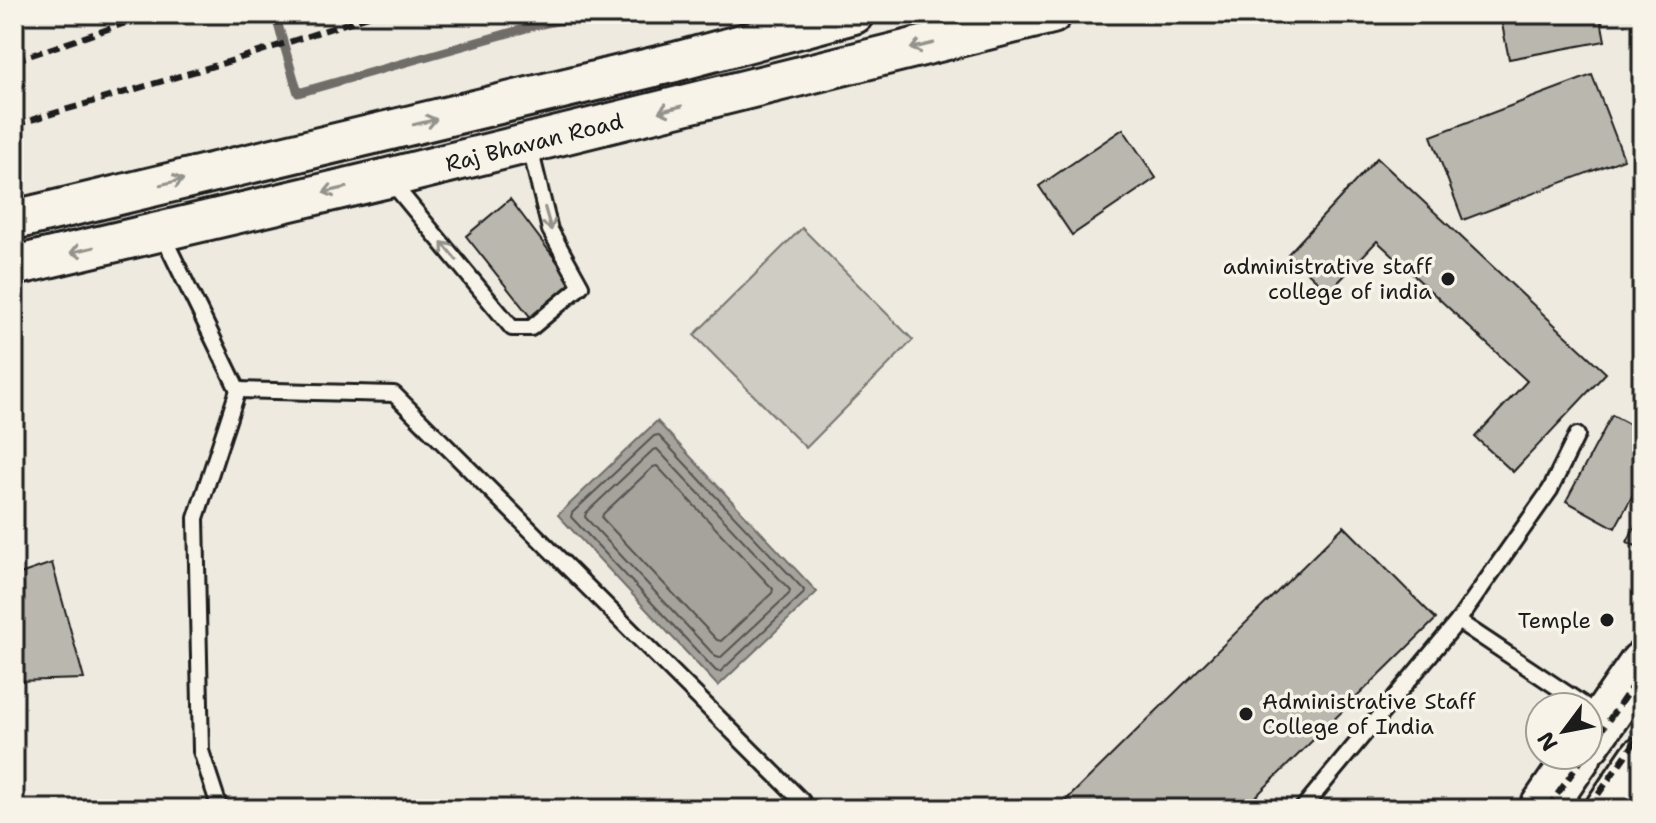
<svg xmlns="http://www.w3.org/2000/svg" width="1656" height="823" viewBox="0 0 1656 823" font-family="'Shantell Sans',sans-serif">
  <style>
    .green { fill: #cfccc3; stroke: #767470; stroke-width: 2 }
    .water { fill: #a6a39d; stroke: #6f6d69; stroke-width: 2 }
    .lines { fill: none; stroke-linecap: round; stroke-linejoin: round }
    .shore { stroke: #535250; stroke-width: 2 }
    .stream { stroke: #6f6d69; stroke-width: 9 }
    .building { fill: #bab7af; stroke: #1c1c1c; stroke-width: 2 }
    .lane-casing { stroke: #1c1c1c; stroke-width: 20 }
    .secondary-casing { stroke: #1c1c1c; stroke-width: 44 }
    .highway-casing { stroke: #1c1c1c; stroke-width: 50 }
    .lane { stroke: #f7f3e8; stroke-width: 14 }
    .secondary { stroke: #f7f3e8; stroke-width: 38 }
    .highway { stroke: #f7f3e8; stroke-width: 44 }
    .rail { stroke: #1c1c1c; stroke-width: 6; stroke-dasharray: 12 6; stroke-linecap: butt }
    .oneway { stroke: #94928c }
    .poi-dot { fill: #1c1c1c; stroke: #f7f3e8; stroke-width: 3 }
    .labels { text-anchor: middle; stroke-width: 7; stroke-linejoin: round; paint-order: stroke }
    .street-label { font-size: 22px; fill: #1c1c1c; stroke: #f7f3e8 }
    .poi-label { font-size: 22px; fill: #1c1c1c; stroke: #f7f3e8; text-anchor: end }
  </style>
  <rect width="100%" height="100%" fill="#eeeae0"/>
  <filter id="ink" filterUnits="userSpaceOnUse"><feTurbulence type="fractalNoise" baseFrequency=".0125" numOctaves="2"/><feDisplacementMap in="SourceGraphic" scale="16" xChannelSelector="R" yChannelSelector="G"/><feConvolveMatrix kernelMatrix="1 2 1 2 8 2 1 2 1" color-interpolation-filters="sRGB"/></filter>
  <g filter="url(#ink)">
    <!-- green -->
    <path class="green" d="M 802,228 L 913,340 L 806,448 L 694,335 Z"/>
    <!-- water -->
    <path class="water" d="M 657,421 L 817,592 L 718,686 L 558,515 Z"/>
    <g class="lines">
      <!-- shore -->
      <g class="shore">
        <path d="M 658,435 L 804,590 L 803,594 L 720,672 L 716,671 L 571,517 L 572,513 L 654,436 Z"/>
        <path d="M 657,449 L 790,590 L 789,594 L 720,658 L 716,657 L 585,517 L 586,513 L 653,450 Z"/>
        <path d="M 657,466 L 773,589 L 772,593 L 721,641 L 717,640 L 602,518 L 603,514 L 653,467 Z"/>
      </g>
      <!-- stream -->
      <path class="stream" d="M 275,14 L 298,93 L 537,25 L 589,14"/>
    </g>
    <!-- building -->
    <g class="building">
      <path d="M 1500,14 L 1600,14 L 1605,41 L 1509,59 Z"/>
      <path d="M 1592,75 L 1624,159 L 1463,220 L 1431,136 Z"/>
      <path d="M 1123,129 L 1156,178 L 1072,235 L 1039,186 Z"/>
      <path d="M 1377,158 L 1606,373 L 1513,472 L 1475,437 L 1527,381 L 1377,241 L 1329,292 L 1288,254 Z"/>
      <path d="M 510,199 L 574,284 L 532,319 L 466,236 Z"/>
      <path d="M 1612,415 L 1642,431 L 1642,478 L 1615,528 L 1566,501 Z"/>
      <path d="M 1642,513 L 1642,549 L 1627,542 Z"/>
      <path d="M 1344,526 L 1436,619 L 1243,809 L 1057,809 Z"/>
      <path d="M 52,563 L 84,679 L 14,681 L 14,576 Z"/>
    </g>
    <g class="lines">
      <defs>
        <g id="lane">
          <path d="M 389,179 L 512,328 L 531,328 L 581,286 L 550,230 L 529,144"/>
          <path d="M 161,232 L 238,390 L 196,518 L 201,751 L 220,809"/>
          <path d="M 238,390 L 394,394 L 802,801 L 805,809"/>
          <path d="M 1458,621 L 1550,490 L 1577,435"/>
          <path d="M 1302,809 L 1458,621 L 1587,707"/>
        </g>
        <g id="secondary">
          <path d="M 14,220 L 675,62 L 854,14"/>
          <path d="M 14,266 L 388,178 L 1052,14"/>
        </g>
        <g id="highway">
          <path d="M 1588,742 L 1642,664"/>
          <path d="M 1542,809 L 1579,755"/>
          <path d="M 1608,809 L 1642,759"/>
        </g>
      </defs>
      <!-- lane casing -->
      <use href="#lane" class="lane-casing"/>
      <!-- secondary casing -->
      <use href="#secondary" class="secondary-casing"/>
      <!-- highway casing -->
      <use href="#highway" class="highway-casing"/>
      <!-- lane -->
      <use href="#lane" class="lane"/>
      <!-- secondary -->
      <use href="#secondary" class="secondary"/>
      <!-- highway -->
      <use href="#highway" class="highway"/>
      <!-- rail -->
      <g class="rail">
        <path d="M 14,61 L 152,14"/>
        <path d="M 14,125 L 234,60 L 375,14"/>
        <path d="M 1588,750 L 1642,672"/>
        <path d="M 1547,809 L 1585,755"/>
        <path d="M 1588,809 L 1642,732"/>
      </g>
    </g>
    <!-- one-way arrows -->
    <defs><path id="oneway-shaft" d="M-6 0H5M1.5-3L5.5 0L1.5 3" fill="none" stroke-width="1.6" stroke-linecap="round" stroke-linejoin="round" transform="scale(2)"/></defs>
    <g class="oneway">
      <use href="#oneway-shaft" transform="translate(922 46) rotate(166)"/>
      <use href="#oneway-shaft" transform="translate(670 109) rotate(166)"/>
      <use href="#oneway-shaft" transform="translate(425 122) rotate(-13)"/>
      <use href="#oneway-shaft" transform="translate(172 182) rotate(-13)"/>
      <use href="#oneway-shaft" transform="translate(335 190) rotate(167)"/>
      <use href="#oneway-shaft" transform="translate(548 219) rotate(74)"/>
      <use href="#oneway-shaft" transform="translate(82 250) rotate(167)"/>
      <use href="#oneway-shaft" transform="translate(449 251) rotate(-130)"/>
    </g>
  </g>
  <!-- markers -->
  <g class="poi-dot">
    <circle cx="1448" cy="279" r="8"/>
    <circle cx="1607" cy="620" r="8"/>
    <circle cx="1246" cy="714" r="8"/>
  </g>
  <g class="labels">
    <!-- street labels -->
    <g class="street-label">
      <text transform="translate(534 142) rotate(-14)" y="8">Raj Bhavan Road</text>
    </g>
    <!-- poi labels -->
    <g class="poi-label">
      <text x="1432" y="274">administrative staff<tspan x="1432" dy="25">college of india</tspan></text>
      <text x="1591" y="628">Temple</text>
      <text x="1262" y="709" text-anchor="start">Administrative Staff<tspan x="1262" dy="25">College of India</tspan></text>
    </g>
  </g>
  <!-- margin -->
  <rect width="1656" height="823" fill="none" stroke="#f7f3e8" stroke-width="48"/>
  <rect x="24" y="24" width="1608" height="775" fill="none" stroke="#1c1c1c" stroke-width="3" filter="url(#ink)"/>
  <!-- north arrow -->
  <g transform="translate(1564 731) rotate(238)"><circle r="38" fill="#f7f3e8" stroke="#9f9d96" stroke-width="2"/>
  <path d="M0-6L14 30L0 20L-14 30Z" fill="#1c1c1c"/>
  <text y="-12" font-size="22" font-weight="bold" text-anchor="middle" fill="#1c1c1c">N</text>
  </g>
</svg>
